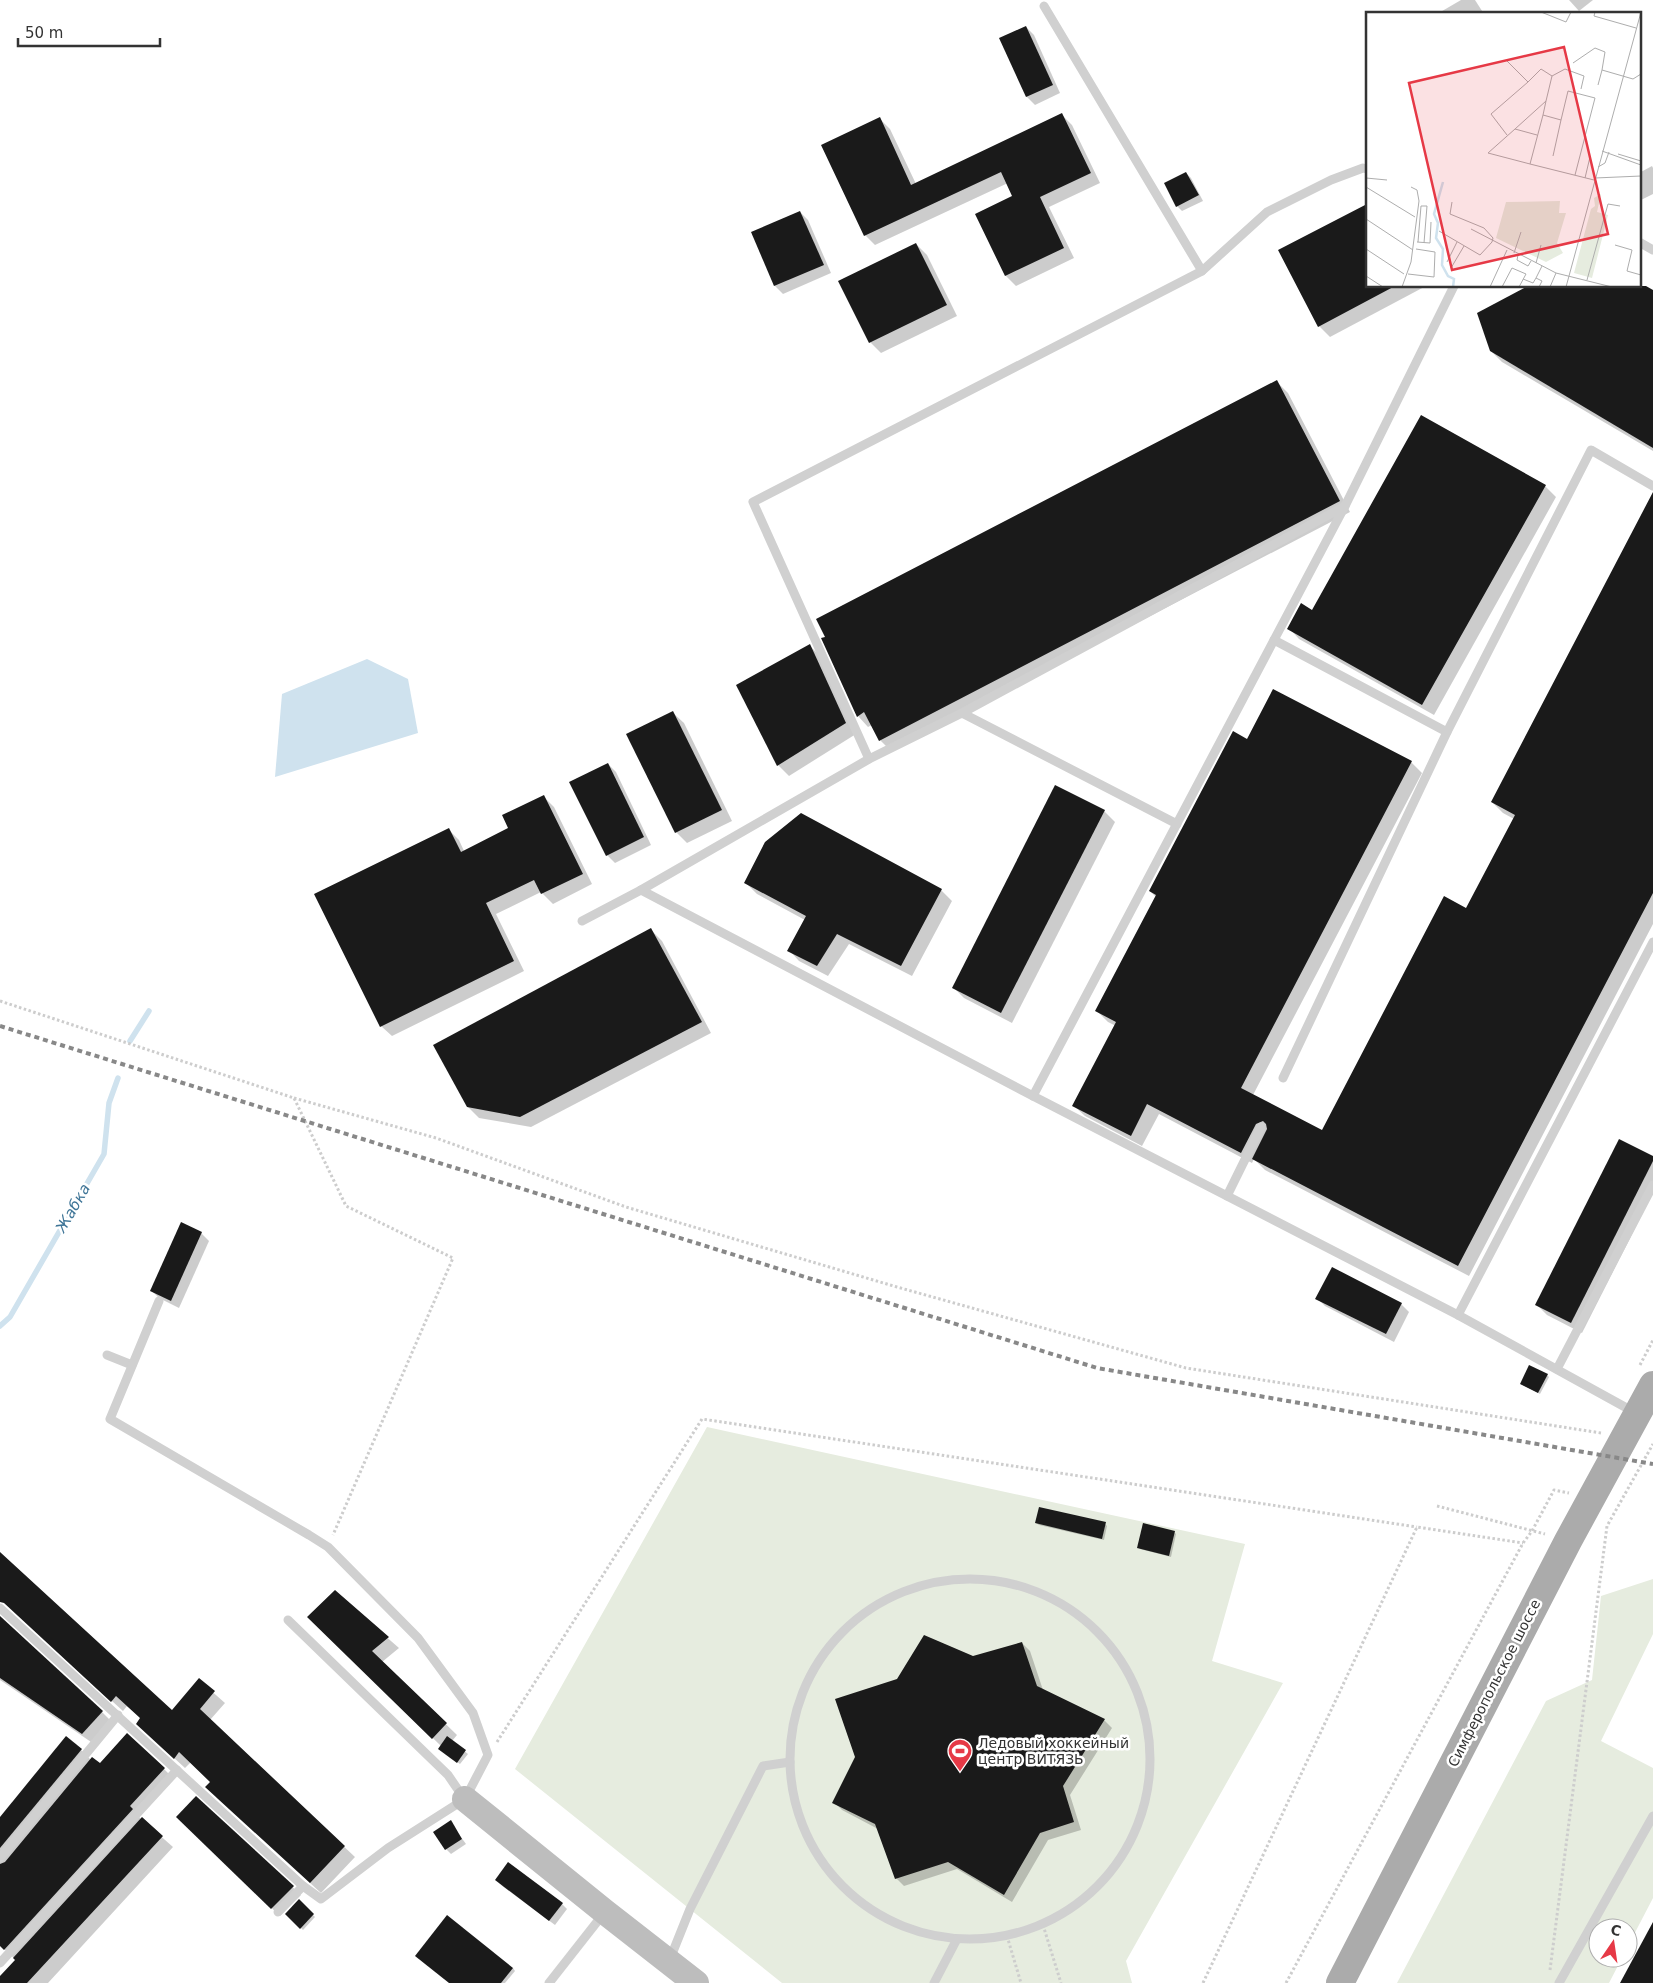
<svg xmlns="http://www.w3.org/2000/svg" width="1653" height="1983" viewBox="0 0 1653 1983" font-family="'DejaVu Sans',sans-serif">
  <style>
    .green { fill: #e6ecdf }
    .water { fill: #cfe2ee }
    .shadow { fill: #0003 }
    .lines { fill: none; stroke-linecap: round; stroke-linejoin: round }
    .stream { stroke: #cfe2ee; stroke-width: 5.5 }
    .building { fill: #1a1a1a }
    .path { stroke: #cdcdcd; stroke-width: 3; stroke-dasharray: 2.5 2.5; stroke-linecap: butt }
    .lane { stroke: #d0d0d0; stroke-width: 9 }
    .secondary { stroke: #bdbdbd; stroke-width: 26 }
    .primary { stroke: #ababab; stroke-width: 28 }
    .rail { stroke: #888; stroke-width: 4; stroke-dasharray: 5 4; stroke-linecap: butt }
    .labels { text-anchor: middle; stroke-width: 5; stroke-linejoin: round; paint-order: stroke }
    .street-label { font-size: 14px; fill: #333; stroke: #fff }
    .poi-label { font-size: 14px; fill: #333; stroke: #fff; text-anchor: start }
    .water-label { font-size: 15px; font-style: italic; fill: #3f7597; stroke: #fff }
    .inset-river { fill: none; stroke: #cfe2ee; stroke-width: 2.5 }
    .inset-road { fill: none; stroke: #adadad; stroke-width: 1 }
    .view { fill: #e63946; fill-opacity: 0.15; stroke: #e63946; stroke-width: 2.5 }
    .inset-edge { fill: none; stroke: #333; stroke-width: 2.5 }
  </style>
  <rect width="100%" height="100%" fill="#fff"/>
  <!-- green -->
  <g class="green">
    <path d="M 707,1427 L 1245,1544 L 1212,1661 L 1283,1683 L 1126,1961 L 1132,1983 L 782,1983 L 515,1769 Z"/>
    <path d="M 1653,1579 L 1653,1634 L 1601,1741 L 1653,1768 L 1653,1898 L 1628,1946 L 1628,1928 L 1598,1928 L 1598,1958 L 1622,1958 L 1609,1983 L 1397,1983 L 1546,1701 L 1592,1680 L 1601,1596 Z"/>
  </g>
  <!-- water -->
  <path class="water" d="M 367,659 L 408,679 L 418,733 L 275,777 L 282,694 Z"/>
  <!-- shadow -->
  <g class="shadow">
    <path d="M 1461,0 L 1475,0 L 1484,14 L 1437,14 Z"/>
    <path d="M 1569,0 L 1593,0 L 1579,11 Z"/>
    <path d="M 1026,27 L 1034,35 L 1060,93 L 1035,105 L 1027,97 L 1000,39 Z"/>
    <path d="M 1061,114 L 1072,125 L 1100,183 L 1049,207 L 1074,258 L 1016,286 L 1006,276 L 977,215 L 1014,196 L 1008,183 L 875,245 L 865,235 L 880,119 L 890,129 L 916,184 Z"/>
    <path d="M 1652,166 L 1653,168 L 1653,194 L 1639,201 L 1639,173 Z"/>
    <path d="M 1186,173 L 1191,178 L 1203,201 L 1182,211 L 1177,206 Z"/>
    <path d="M 800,212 L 808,220 L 831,273 L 783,294 L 775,286 L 753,233 Z"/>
    <path d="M 916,244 L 927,255 L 957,316 L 881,353 L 870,342 Z"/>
    <path d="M 1639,284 L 1653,292 L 1653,451 L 1502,362 L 1491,351 L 1639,286 Z"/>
    <path d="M 1367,286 L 1426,286 L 1330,337 L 1319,326 Z"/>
    <path d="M 1277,382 L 1288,393 L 1350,512 L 891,751 L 880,740 L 872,725 L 868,727 L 858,716 Z"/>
    <path d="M 1422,417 L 1545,486 L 1556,497 L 1434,715 L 1299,639 L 1289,628 L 1313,611 Z"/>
    <path d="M 1653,516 L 1653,924 L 1469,1276 L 1265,1170 L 1254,1159 L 1252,1163 L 1159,1114 L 1142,1146 L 1085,1116 L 1074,1106 L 1116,1026 L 1108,1022 L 1097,1011 L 1156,897 L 1150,891 L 1248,740 L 1411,762 L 1422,773 L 1253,1095 L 1322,1131 L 1467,909 L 1514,819 L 1503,813 L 1492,802 Z"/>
    <path d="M 810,646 L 821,657 L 856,734 L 789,776 L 778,765 Z"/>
    <path d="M 673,713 L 684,723 L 732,821 L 687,843 L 676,832 Z"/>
    <path d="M 608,764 L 616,772 L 651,845 L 615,863 L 607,855 Z"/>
    <path d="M 543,796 L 554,807 L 592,884 L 553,904 L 541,892 L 496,914 L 524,971 L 392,1036 L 381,1026 L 448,829 L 459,840 L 464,851 L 510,829 Z"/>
    <path d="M 1104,811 L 1115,822 L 1012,1023 L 964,998 L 953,987 Z"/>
    <path d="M 746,883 L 941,890 L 952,901 L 912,976 L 849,944 L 828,976 L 799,961 L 789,950 L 805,920 L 757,894 Z"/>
    <path d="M 651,930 L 662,941 L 711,1033 L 531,1127 L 479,1118 L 468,1107 Z"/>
    <path d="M 1653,1158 L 1653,1193 L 1582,1333 L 1547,1315 L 1536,1304 Z"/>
    <path d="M 201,1233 L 209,1241 L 179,1308 L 159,1298 L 151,1290 Z"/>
    <path d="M 1317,1298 L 1401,1304 L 1409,1312 L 1394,1342 L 1325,1306 Z"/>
    <path d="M 1547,1375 L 1549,1377 L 1540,1394 L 1521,1384 Z"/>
    <path d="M 1036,1523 L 1105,1524 L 1107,1526 L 1104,1540 L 1039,1525 Z"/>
    <path d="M 1174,1532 L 1176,1534 L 1171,1557 L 1140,1549 L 1138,1547 Z"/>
    <path d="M 0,1554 L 172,1712 L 199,1680 L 225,1703 L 210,1720 L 355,1857 L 321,1893 L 217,1798 L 212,1782 L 191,1762 L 185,1768 L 148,1734 L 142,1719 L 127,1706 L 123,1711 L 61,1655 L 0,1589 Z"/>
    <path d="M 335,1592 L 399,1648 L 382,1662 L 457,1735 L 452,1741 L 468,1754 L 460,1764 L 442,1751 L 441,1746 L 309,1617 Z"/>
    <path d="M 0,1629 L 102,1712 L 113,1723 L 94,1744 L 0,1680 Z"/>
    <path d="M 1022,1643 L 1030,1651 L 1043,1690 L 1104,1720 L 1112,1728 L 1070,1795 L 1081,1830 L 1048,1840 L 1012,1902 L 957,1869 L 904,1886 L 896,1878 L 878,1829 L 842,1810 L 834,1802 L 973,1657 Z"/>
    <path d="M 81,1750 L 91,1760 L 100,1765 L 164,1769 L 174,1779 L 139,1817 L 173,1847 L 48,1983 L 1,1983 L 0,1978 L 16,1960 L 0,1945 L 0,1819 Z"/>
    <path d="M 196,1798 L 301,1895 L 280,1916 L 177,1817 Z"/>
    <path d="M 450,1822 L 466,1844 L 451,1854 L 446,1849 Z"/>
    <path d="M 501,1885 L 562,1904 L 567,1909 L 555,1925 Z"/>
    <path d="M 299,1901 L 315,1917 L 303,1930 L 287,1914 Z"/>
    <path d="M 513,1968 L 515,1971 L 505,1983 L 450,1983 Z"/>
  </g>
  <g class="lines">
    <!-- stream -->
    <g class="stream">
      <path d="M 130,1041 L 149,1011"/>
      <path d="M 0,1326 L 10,1317 L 104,1154 L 109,1103 L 118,1078"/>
    </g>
  </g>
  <!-- building -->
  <g class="building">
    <path d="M 1026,26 L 1053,85 L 1026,97 L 999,38 Z"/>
    <path d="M 1062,113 L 1091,173 L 1040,197 L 1064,248 L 1005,276 L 975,214 L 1012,196 L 1001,172 L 864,236 L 821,145 L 880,117 L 911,185 Z"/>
    <path d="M 1186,172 L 1199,195 L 1176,207 L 1164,183 Z"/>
    <path d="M 1367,204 L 1367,286 L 1395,286 L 1318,327 L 1278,250 Z"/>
    <path d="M 800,211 L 824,265 L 774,286 L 751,232 Z"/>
    <path d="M 916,243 L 947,305 L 869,343 L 838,281 Z"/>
    <path d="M 1528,286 L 1646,286 L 1653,290 L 1653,448 L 1490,351 L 1477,313 Z"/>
    <path d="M 1277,380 L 1340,501 L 879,741 L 864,712 L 857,717 L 821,638 L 825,637 L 816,619 Z"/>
    <path d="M 1421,415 L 1546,485 L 1422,705 L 1287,629 L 1301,603 L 1312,610 Z"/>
    <path d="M 1653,492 L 1653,893 L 1458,1266 L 1252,1159 L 1267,1129 L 1266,1124 L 1263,1121 L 1256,1124 L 1241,1153 L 1147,1104 L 1131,1136 L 1072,1106 L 1116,1022 L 1095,1011 L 1156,895 L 1149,891 L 1233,731 L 1247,739 L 1273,689 L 1412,761 L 1241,1088 L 1322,1130 L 1444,896 L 1466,908 L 1515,815 L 1491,802 Z"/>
    <path d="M 810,644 L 846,723 L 777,766 L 736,685 Z"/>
    <path d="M 673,711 L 722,810 L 675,833 L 626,734 Z"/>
    <path d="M 608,763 L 644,837 L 606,856 L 569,782 Z"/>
    <path d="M 1055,785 L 1105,810 L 1001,1013 L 952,988 Z"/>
    <path d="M 544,795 L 583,874 L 541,894 L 534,880 L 486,903 L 514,961 L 380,1027 L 314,894 L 449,828 L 461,852 L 508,828 L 502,815 Z"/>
    <path d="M 801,813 L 942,889 L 901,966 L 837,934 L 817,966 L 787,951 L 806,916 L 744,883 L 765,842 Z"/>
    <path d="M 651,928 L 702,1022 L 520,1117 L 467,1107 L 433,1045 Z"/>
    <path d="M 1619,1139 L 1653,1156 L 1653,1161 L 1571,1323 L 1535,1305 Z"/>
    <path d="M 181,1222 L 202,1232 L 171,1301 L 150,1291 Z"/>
    <path d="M 1332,1267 L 1402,1303 L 1386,1334 L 1315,1299 Z"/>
    <path d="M 1529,1365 L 1548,1374 L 1538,1393 L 1520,1384 Z"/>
    <path d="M 1039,1507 L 1106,1522 L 1102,1539 L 1035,1523 Z"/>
    <path d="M 1143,1523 L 1175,1531 L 1169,1556 L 1137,1548 Z"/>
    <path d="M 0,1552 L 172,1710 L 199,1678 L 215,1691 L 200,1709 L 345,1846 L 310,1883 L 205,1787 L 210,1782 L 179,1752 L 174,1759 L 136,1724 L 140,1718 L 116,1696 L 111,1702 L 4,1603 L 0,1602 Z"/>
    <path d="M 335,1590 L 389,1637 L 372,1651 L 447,1723 L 432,1739 L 307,1617 Z"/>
    <path d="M 0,1616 L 103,1711 L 82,1734 L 0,1678 Z"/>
    <path d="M 924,1635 L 973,1656 L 1022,1642 L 1037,1686 L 1105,1719 L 1063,1786 L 1074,1822 L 1040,1833 L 1004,1895 L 948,1862 L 895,1879 L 875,1824 L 832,1803 L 855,1757 L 835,1699 L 897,1679 Z"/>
    <path d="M 127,1733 L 165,1768 L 130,1806 L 133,1809 L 4,1950 L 0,1946 L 0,1864 L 5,1862 L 92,1757 L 100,1763 Z"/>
    <path d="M 66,1736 L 82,1749 L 0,1848 L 0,1817 Z"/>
    <path d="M 447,1736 L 466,1750 L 457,1763 L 438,1749 Z"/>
    <path d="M 196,1796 L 294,1886 L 271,1909 L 176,1817 Z"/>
    <path d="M 142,1817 L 163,1836 L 27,1983 L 0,1983 L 0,1976 L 15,1960 L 13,1958 Z"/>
    <path d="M 451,1820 L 462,1839 L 445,1850 L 433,1832 Z"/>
    <path d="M 508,1862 L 563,1903 L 549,1921 L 495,1880 Z"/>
    <path d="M 299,1899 L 314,1914 L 300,1929 L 285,1914 Z"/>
    <path d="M 447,1915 L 513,1968 L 501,1983 L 449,1983 L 415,1956 Z"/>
    <path d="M 1653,1922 L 1653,1983 L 1620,1983 Z"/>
  </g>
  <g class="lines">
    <!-- path -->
    <g class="path">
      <path d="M 0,1001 L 294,1098 L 346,1206 L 453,1258 L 333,1535"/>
      <path d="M 294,1098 L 436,1138 L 626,1207 L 897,1287 L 1186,1368 L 1601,1433"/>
      <path d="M 1640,1365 L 1653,1340"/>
      <path d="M 1437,1506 L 1545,1534"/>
      <path d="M 497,1742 L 702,1419 L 1417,1527"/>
      <path d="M 1043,1925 L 1061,1983"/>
      <path d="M 1007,1936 L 1021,1983"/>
      <path d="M 1550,1970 L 1607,1526 L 1653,1444"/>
      <path d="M 1203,1983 L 1417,1527 L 1523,1543"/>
      <path d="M 1286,1983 L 1523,1543 L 1532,1531 L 1554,1490 L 1569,1493"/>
    </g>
    <!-- lane -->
    <g class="lane">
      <path d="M 1639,242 L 1653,250"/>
      <path d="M 1202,271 L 1267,212 L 1331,180 L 1363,168 L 1367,169"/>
      <path d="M 1345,506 L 1454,286"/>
      <path d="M 962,713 L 1345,506 L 1274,640"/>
      <path d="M 1447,732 L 1591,450 L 1653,486"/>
      <path d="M 869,759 L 753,502 L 1202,271 L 1044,6"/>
      <path d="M 582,921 L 641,890"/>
      <path d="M 1283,1078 L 1447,732 L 1274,640 L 1033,1096 L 1458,1315 L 1634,1412"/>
      <path d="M 1033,1096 L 641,890 L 869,759 L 962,713 L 1177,824"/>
      <path d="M 1227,1196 L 1261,1127"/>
      <path d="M 1458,1315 L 1653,942"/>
      <path d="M 107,1355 L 132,1365"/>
      <path d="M 1557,1369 L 1653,1185"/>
      <circle cx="970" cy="1759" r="180"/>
      <path d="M 0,1608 L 303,1886 L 321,1899 L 388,1848 L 465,1799 L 488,1755 L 473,1713 L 418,1638 L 328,1547 L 309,1535 L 110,1419 L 159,1301"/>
      <path d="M 288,1620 L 448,1775 L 463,1797"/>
      <path d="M 0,1858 L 118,1715"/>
      <path d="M 278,1912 L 303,1886"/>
      <path d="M 670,1959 L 690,1909 L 763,1766 L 790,1762"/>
      <path d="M 0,1963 L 177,1770"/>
      <path d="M 549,1983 L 604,1913"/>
      <path d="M 934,1983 L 957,1939"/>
      <path d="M 1559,1983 L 1653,1816"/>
    </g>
    <!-- secondary -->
    <path class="secondary" d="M 465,1799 L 605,1912 L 696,1983"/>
    <!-- primary -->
    <path class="primary" d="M 1340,1983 L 1568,1541 L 1653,1385"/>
    <!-- rail -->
    <path class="rail" d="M 0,1026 L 1097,1368 L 1653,1464"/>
  </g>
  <!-- icons -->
  <defs>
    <symbol id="stadium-pin" viewBox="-11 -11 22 30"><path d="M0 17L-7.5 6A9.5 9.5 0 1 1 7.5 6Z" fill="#e63946" stroke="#fff"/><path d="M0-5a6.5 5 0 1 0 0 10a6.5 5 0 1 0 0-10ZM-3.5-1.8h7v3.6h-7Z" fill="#fff"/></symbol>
  </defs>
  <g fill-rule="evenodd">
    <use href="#stadium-pin" x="946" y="1737" width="28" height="38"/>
  </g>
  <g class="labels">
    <!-- street labels -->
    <g class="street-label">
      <text transform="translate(1494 1683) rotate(-63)" y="5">Симферопольское шоссе</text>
    </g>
    <!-- poi labels -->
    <g class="poi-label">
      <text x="978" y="1748">Ледовый хоккейный<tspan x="978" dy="16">центр ВИТЯЗЬ</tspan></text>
    </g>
    <!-- water labels -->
    <g class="water-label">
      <text transform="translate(73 1208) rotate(-60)" y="5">Жабка</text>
    </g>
  </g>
  <!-- overview -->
  <g transform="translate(1366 12)">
    <rect width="275" height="275" fill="#fff"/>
    <path d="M 235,182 L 231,200 L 242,203 L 226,266 L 208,261 L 225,197 L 229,194 L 228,186 ZM 194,189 L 193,201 L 200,201 L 191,231 L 197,241 L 180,250 L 130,226 L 140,190 Z" fill="#e6ecdf"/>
    <path class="inset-river" d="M 77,170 L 68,202 L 72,211 L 70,226 L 77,237 L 76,253 L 82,264 L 88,267 L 87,275"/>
    <path class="inset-road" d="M 175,0 L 200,10 L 205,0M 229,0 L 228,4 L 270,16M 207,51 L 229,36 L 239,40 L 236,58M 162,70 L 175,57 L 186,64 L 199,57 L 218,64 L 215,77M 232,73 L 236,58 L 267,67 L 275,62M 180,89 L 186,64M 195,108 L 202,79 L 229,86 L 209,163M 149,117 L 180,89 L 177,103M 141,123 L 125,102 L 162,70 L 141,49M 236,139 L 275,153M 252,142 L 275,149M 187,144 L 195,108 L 177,103 L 164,152 L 228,168M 164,152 L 122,141 L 149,117 L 171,123M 232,155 L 239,151 L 243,140M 0,166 L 21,168M 219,166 L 224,145M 229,166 L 275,164M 0,175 L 49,205M 0,207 L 47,238M 105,217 L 190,261 L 246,275M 73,219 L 114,243 L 126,230 L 127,226 L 118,216 L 84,202 L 86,190M 51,230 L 64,231 L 65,210M 52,230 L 55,194 L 61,194 L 58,231M 249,233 L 266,238 L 261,259 L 275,263M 0,237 L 38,262M 148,241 L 155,220M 152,243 L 151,248 L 162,254 L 165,249M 81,250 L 91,230M 170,251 L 175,233M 85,256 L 98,234M 42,262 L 68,265 L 69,240 L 50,237M 0,264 L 17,275M 157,267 L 167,271 L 170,266M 221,268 L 242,192 L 254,194M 36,275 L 45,250 L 53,189 L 51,178 L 45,175M 124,275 L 141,238M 136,275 L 146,256 L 160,262 L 153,275M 173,275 L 176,269 L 170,266 L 176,254M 184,275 L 190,261M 200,275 L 275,0"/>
    <path class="view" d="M 198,35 L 242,222 L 86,258 L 43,71 Z"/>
    <rect width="275" height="275" class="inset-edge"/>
  </g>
  <!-- north arrow -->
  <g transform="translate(1613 1943) rotate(13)"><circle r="24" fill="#ffffff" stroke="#adadad"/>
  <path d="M0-4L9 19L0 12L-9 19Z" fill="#e63946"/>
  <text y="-8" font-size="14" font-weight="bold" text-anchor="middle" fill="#333333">С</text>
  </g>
  <!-- scale -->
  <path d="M18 38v8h142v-8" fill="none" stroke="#333333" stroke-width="2.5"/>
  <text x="25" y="38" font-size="15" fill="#333333" stroke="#ffffff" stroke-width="4" paint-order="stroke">50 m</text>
</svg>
